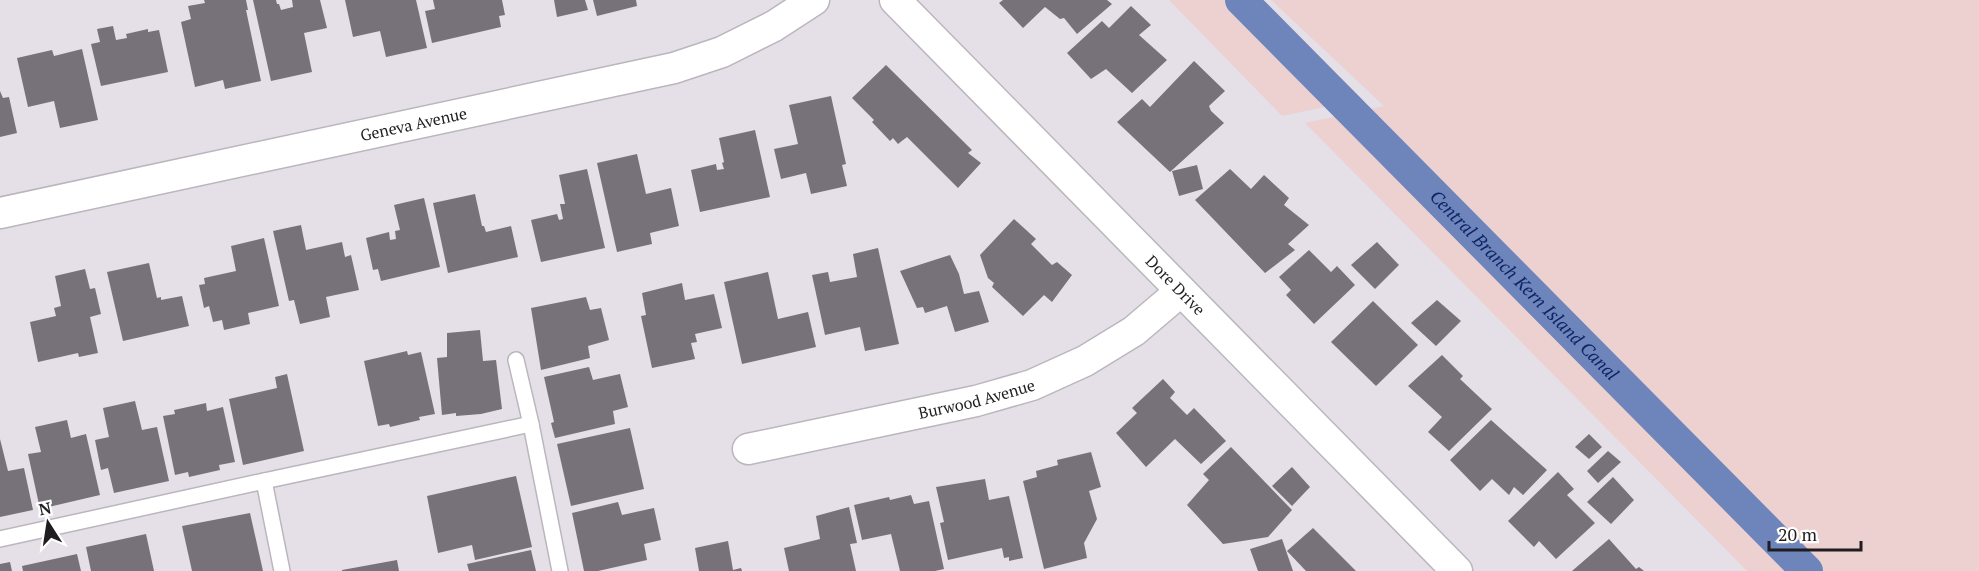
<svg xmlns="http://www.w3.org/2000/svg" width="1979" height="571" viewBox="0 0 1979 571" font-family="'PT Serif',serif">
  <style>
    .industrial { fill: #ecd1d0 }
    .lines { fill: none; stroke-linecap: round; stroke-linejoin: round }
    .canal { stroke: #6d85bb; stroke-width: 32 }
    .building { fill: #777279 }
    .lane-casing { stroke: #bbb6bd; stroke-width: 18 }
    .street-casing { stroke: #bbb6bd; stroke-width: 33 }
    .lane { stroke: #fff; stroke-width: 15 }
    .street { stroke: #fff; stroke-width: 30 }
    .labels { text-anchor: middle; stroke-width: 4.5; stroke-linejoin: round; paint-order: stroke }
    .street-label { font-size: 16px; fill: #1f1d20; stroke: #fff }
    .water-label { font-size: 18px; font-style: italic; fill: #0e2565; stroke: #fff }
  </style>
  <rect width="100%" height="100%" fill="#e5e0e7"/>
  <!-- industrial -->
  <g class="industrial">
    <path d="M 1169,0 L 1264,0 L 1362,99 L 1282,116 Z"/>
    <path d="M 1271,0 L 1979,0 L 1979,571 L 1747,571 L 1305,123 L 1384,106 Z"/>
  </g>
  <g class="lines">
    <!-- canal -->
    <path class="canal" id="s1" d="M 1241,0 L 1807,571"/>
  </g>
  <!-- building -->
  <g class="building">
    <path d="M 204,0 L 246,0 L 248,10 L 246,10 L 261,81 L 225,89 L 223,80 L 195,87 L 181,22 L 191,19 L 188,6 L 205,3 Z"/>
    <path d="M 253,0 L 276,0 L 277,4 L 279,4 L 281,10 L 293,7 L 292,0 L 320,0 L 327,28 L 304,33 L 312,72 L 271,81 Z"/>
    <path d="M 345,0 L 416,0 L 427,48 L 386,57 L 380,31 L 353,37 Z"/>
    <path d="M 433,0 L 502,0 L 505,15 L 499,16 L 501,27 L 432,43 L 425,11 L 435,9 Z"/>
    <path d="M 554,0 L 585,0 L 588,10 L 557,17 Z"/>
    <path d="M 593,0 L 636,0 L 637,6 L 597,16 Z"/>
    <path d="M 1003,0 L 1107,0 L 1112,4 L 1077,34 L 1064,18 L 1060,19 L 1045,7 L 1023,28 L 999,3 Z"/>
    <path d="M 1131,6 L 1151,25 L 1139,35 L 1167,60 L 1132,93 L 1106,69 L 1091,79 L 1067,53 L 1102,21 L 1109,28 Z"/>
    <path d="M 113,26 L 116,40 L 127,38 L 126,34 L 148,29 L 148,32 L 159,30 L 168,72 L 101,86 L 91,44 L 100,42 L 97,29 Z"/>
    <path d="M 82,49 L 98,120 L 60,128 L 54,101 L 28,107 L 17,58 L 52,50 L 54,56 Z"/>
    <path d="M 1194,61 L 1225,91 L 1209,106 L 1211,111 L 1224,123 L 1170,172 L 1117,122 L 1142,99 L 1150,107 Z"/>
    <path d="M 886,65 L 972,150 L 968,153 L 981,163 L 958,188 L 907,137 L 898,144 L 893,138 L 890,141 L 872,122 L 874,120 L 852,98 Z"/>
    <path d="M 0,91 L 3,98 L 9,97 L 17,133 L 0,137 Z"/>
    <path d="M 831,96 L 846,164 L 842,165 L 847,186 L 811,194 L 806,173 L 781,179 L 774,149 L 798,144 L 789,105 Z"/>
    <path d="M 755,130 L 770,197 L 700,212 L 691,170 L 716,164 L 717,170 L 724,169 L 722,163 L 724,162 L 719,138 Z"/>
    <path d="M 637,154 L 646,194 L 671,188 L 679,226 L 650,233 L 652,244 L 617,252 L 597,163 Z"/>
    <path d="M 1197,165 L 1203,189 L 1179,196 L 1172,171 Z"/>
    <path d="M 587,169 L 605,248 L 541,262 L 531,220 L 557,214 L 559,220 L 563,219 L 560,204 L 565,204 L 559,175 Z"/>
    <path d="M 1230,169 L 1251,189 L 1264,175 L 1289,198 L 1284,205 L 1309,225 L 1288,244 L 1295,250 L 1265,273 L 1195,200 Z"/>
    <path d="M 475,194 L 482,226 L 484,226 L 486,232 L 511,226 L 518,257 L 448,273 L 433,203 Z"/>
    <path d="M 424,198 L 440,267 L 381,281 L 378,269 L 373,270 L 366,238 L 389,232 L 390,240 L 396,239 L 395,231 L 400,230 L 394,205 Z"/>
    <path d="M 1014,219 L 1036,239 L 1031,244 L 1052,265 L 1057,262 L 1072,275 L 1052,302 L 1044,295 L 1023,316 L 992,287 L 994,283 L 988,278 L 980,255 Z"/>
    <path d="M 301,225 L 306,250 L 342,242 L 345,257 L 351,255 L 359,290 L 326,297 L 330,317 L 300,324 L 294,300 L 289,301 L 273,231 Z"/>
    <path d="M 264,238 L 279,306 L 248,313 L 250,324 L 224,330 L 222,320 L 213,322 L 209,306 L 204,308 L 199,285 L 205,284 L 204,278 L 236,271 L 231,246 Z"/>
    <path d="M 1377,242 L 1399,265 L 1375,289 L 1351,265 Z"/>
    <path d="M 878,248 L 899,344 L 865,351 L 860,327 L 825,335 L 812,275 L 828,272 L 830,282 L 857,277 L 853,254 Z"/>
    <path d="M 1309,250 L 1331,272 L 1337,266 L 1355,285 L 1314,324 L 1286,295 L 1291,290 L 1279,277 Z"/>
    <path d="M 950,255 L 959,274 L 964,294 L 979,291 L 989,322 L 955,332 L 947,306 L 925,313 L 923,307 L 917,308 L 900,271 Z"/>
    <path d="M 149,263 L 157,298 L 161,297 L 161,300 L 182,296 L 189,326 L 123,341 L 107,272 Z"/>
    <path d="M 85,269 L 90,289 L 95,288 L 101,314 L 90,317 L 98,353 L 79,357 L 78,353 L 38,362 L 30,322 L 56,316 L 54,308 L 61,306 L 55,276 Z"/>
    <path d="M 768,272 L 778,319 L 808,312 L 816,347 L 742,364 L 724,282 Z"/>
    <path d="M 682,283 L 685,300 L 714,294 L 722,328 L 695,334 L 697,342 L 691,343 L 695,359 L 652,368 L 641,316 L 646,315 L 642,293 Z"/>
    <path d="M 586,297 L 590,310 L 601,308 L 609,340 L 588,346 L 590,358 L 541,370 L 531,308 Z"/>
    <path d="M 1437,300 L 1461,321 L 1436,346 L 1411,323 Z"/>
    <path d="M 1373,301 L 1418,345 L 1376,386 L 1331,342 Z"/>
    <path d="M 480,330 L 483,361 L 496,360 L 502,409 L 481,414 L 456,416 L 456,413 L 442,415 L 437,358 L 447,357 L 447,333 Z"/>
    <path d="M 407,351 L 408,355 L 421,352 L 435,414 L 419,417 L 420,420 L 390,427 L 389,424 L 378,426 L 364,361 Z"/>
    <path d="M 1442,355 L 1463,376 L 1460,379 L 1492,409 L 1449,451 L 1428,432 L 1442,417 L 1408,386 Z"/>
    <path d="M 589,367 L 593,380 L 620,374 L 628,407 L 613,411 L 615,424 L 555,438 L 551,423 L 554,422 L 544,377 Z"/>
    <path d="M 287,374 L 304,451 L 243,465 L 229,399 L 277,388 L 275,377 Z"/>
    <path d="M 1163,379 L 1175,392 L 1170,398 L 1187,415 L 1194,408 L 1226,441 L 1201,464 L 1175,439 L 1146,467 L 1116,433 L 1137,413 L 1132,408 Z"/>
    <path d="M 135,401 L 142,430 L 157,427 L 169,481 L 114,493 L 108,468 L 101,470 L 95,440 L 109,437 L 103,408 Z"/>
    <path d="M 206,403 L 207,411 L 223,407 L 235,462 L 219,465 L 220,470 L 189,477 L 188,472 L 175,475 L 163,416 L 175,414 L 174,410 Z"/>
    <path d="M 67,420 L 71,438 L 86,434 L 100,495 L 40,509 L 28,454 L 41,452 L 35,427 Z"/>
    <path d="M 1491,420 L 1547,470 L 1523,495 L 1514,487 L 1509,495 L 1492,479 L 1480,491 L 1450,460 Z"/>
    <path d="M 630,428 L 644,489 L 571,506 L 557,444 Z"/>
    <path d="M 1589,434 L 1602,447 L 1589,459 L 1575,447 Z"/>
    <path d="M 0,439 L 8,471 L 24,468 L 33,510 L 0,517 Z"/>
    <path d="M 1231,447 L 1292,510 L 1268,537 L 1223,544 L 1187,505 L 1209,480 L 1203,474 Z"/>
    <path d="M 1608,451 L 1621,462 L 1598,483 L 1587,471 Z"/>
    <path d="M 1091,452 L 1101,487 L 1089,491 L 1097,519 L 1084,543 L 1087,558 L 1044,569 L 1023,481 L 1037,477 L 1036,471 L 1058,465 L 1057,460 Z"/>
    <path d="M 1292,467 L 1310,487 L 1292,506 L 1272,486 Z"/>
    <path d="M 1558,472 L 1574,489 L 1567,495 L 1595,523 L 1556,559 L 1539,541 L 1534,547 L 1508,521 Z"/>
    <path d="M 516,476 L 532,547 L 475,560 L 472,545 L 438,553 L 427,496 Z"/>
    <path d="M 1613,477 L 1634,500 L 1611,524 L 1587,502 Z"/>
    <path d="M 985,479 L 989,500 L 1009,496 L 1023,558 L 1009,561 L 1009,557 L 1004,558 L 1002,548 L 948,560 L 940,523 L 944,522 L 936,487 Z"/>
    <path d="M 911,495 L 914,504 L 929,501 L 944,569 L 935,571 L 900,571 L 891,534 L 862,540 L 854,505 L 889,497 L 890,500 Z"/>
    <path d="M 618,502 L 622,515 L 654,508 L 661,540 L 644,544 L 647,560 L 598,571 L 584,571 L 572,513 Z"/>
    <path d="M 849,507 L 857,543 L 850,544 L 856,571 L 789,571 L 784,548 L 820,539 L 816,516 Z"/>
    <path d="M 250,513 L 263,571 L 192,571 L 182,526 Z"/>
    <path d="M 1313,528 L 1356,571 L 1306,571 L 1287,551 Z"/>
    <path d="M 146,534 L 154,571 L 91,571 L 86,547 Z"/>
    <path d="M 1282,539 L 1293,571 L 1258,571 L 1250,549 Z"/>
    <path d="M 1609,539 L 1636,569 L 1639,567 L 1644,571 L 1572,571 Z"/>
    <path d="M 728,541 L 733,570 L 741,568 L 742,571 L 699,571 L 695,548 Z"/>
    <path d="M 531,550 L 536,571 L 469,571 L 467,564 Z"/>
    <path d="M 77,554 L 81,571 L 23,571 L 22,566 Z"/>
    <path d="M 397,560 L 399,571 L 342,571 L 342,570 Z"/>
    <path d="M 10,562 L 12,571 L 0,571 L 0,564 Z"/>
  </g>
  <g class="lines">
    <defs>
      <g id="lane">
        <path d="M 516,360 L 531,424"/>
        <path d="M 264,481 L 531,424 L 560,571"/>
        <path d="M 0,539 L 264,481 L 282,571"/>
      </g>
      <g id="street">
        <path id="s2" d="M 895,0 L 1457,571"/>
        <path id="s3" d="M 0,213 L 674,68 L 722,52 L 774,26 L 814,0"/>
        <path id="s4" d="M 748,449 L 976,401 L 1032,385 L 1085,361 L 1134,331 L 1181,291"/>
      </g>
    </defs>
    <!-- lane casing -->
    <use href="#lane" class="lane-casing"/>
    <!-- street casing -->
    <use href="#street" class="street-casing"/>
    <!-- lane -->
    <use href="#lane" class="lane"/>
    <!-- street -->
    <use href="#street" class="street"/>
  </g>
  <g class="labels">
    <!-- street labels -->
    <g class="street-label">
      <text dy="6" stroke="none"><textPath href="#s3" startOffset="423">Geneva Avenue</textPath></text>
      <text dy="6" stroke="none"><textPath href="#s2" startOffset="400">Dore Drive</textPath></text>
      <text dy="6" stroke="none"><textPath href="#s4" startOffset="234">Burwood Avenue</textPath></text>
    </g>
    <!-- water labels -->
    <g class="water-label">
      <text dy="6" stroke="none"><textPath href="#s1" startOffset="402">Central Branch Kern Island Canal</textPath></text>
    </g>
  </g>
  <!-- north arrow -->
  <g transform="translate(48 523) rotate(348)" stroke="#ffffff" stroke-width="4.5" paint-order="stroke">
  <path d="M0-4.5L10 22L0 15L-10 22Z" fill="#1f1d20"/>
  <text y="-9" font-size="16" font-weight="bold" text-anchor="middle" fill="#1f1d20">N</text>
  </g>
  <!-- scale -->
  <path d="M1769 541v9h92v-9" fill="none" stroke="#1f1d20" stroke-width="3"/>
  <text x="1778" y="541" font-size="18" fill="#1f1d20" stroke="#ffffff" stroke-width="4.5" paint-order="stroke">20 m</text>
</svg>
